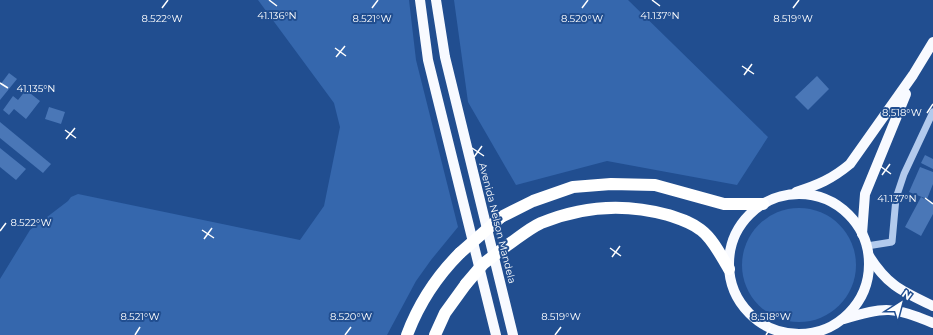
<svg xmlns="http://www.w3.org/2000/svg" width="933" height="335" viewBox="0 0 933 335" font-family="Montserrat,sans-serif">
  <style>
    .green { fill: #3567ad }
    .building { fill: #4a77b7 }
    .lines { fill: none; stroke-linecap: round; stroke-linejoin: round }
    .minor { stroke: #b2caed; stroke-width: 7 }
    .major { stroke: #f8faff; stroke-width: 10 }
    .highway { stroke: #fff; stroke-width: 12 }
    .highway-bridge { stroke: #fff; stroke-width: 12 }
    .ticks { fill: none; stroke: #fff; stroke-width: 1.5 }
    .labels { text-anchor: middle; stroke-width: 4; stroke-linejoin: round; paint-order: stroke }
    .street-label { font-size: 10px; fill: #fff; stroke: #214e90 }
    .ticks-label { font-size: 10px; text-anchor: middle; fill: #fff; stroke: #214e90; stroke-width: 4; stroke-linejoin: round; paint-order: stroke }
  </style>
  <rect width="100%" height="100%" fill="#214e90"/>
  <!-- green -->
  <g class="green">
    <path d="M 258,0 L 409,0 L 416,60 L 458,227 L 431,260 L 416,281 L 387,335 L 0,335 L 0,279 L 30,230 L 68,201 L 71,197 L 78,194 L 300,240 L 324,206 L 340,127 L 334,103 Z"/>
    <path d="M 454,0 L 628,0 L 768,137 L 737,185 L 607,161 L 516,185 L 468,102 Z"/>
    <circle cx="799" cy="265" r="57"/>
  </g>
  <!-- building -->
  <g class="building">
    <path d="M 9,73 L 17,79 L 0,100 L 0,85 Z"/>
    <path d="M 817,76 L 829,89 L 808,110 L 795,97 Z"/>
    <path d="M 26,90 L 40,101 L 26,119 L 14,109 L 9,115 L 3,110 L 13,96 L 18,100 Z"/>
    <path d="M 49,107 L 65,112 L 61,124 L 45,119 Z"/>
    <path d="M 0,122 L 51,164 L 43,173 L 0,138 Z"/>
    <path d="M 0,148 L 26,169 L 16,180 L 0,167 Z"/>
    <path d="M 925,155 L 933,159 L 933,169 L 921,163 Z"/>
    <path d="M 920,167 L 933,172 L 933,184 L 927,199 L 909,192 Z"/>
    <path d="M 921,197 L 933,204 L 933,214 L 921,236 L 905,227 Z"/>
  </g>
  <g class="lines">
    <!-- minor -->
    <path class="minor" d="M 867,246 L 892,242 L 896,198 L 904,174 L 933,112"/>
    <!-- major -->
    <g class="major">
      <path d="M 420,0 L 428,60 L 496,335"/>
      <path d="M 436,0 L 445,57 L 513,335"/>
      <path d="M 796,192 C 818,185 832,179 850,164 L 913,75 L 933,42"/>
      <circle cx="799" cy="264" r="70"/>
      <path d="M 862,234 L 865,194 L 906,94"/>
      <path d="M 869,256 C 888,286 902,291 933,306"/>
      <path d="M 844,319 C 886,306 893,307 933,323"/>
    </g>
    <!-- highway -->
    <g class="highway">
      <path d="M 501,217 L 533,201 L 573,187 L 611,184 L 655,185 L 724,204 L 763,204"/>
      <path d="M 505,247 C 517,239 528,229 541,223 C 582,206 625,203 668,215 C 680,219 691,222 701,230 C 713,239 721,256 729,269"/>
      <path d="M 407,335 C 419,303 436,277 460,253"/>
      <path d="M 435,335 L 445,313 L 466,284"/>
    </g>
    <!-- highway-bridge -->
    <g class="highway-bridge">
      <path d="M 460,253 L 501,217"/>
      <path d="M 466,284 L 483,264 L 505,247"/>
    </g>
  </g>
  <!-- ticks -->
  <path class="ticks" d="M 269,0 L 277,6M 652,0 L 660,6M 162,8 L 168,0M 372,8 L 378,0M 582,8 L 588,0M 793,8 L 799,0M 335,48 L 346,56M 336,57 L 345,46M 742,66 L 754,74M 744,75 L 752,64M 0,83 L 8,88M 927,113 L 933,104M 65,130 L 76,138M 66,139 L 75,128M 472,148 L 484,156M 474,157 L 482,146M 880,166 L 891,174M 882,175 L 890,164M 925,198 L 933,204M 202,230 L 214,238M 0,231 L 6,223M 204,239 L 212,228M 610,248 L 621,256M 612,257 L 620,246M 135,335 L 140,327M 345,335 L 351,327M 555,335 L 561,327M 766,335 L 771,327"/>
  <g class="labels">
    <!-- street labels -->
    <g class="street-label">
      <text transform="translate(498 223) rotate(76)" y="4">Avenida Nelson Mandela</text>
    </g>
  </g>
  <g class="ticks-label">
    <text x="660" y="19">41.137°N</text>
    <text x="277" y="19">41.136°N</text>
    <text x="162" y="22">8.522°W</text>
    <text x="372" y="22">8.521°W</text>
    <text x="582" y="22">8.520°W</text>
    <text x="793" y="22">8.519°W</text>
    <text x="36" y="92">41.135°N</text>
    <text x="902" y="116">8.518°W</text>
    <text x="897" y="202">41.137°N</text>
    <text x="31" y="226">8.522°W</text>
    <text x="140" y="320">8.521°W</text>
    <text x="351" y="320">8.520°W</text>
    <text x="561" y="320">8.519°W</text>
    <text x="771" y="320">8.518°W</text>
  </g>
  <!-- north arrow -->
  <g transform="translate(901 303) rotate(36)" stroke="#214e90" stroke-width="3" paint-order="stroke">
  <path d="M0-3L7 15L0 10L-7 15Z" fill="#ffffff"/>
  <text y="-6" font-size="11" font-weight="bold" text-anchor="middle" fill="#ffffff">N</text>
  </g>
</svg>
